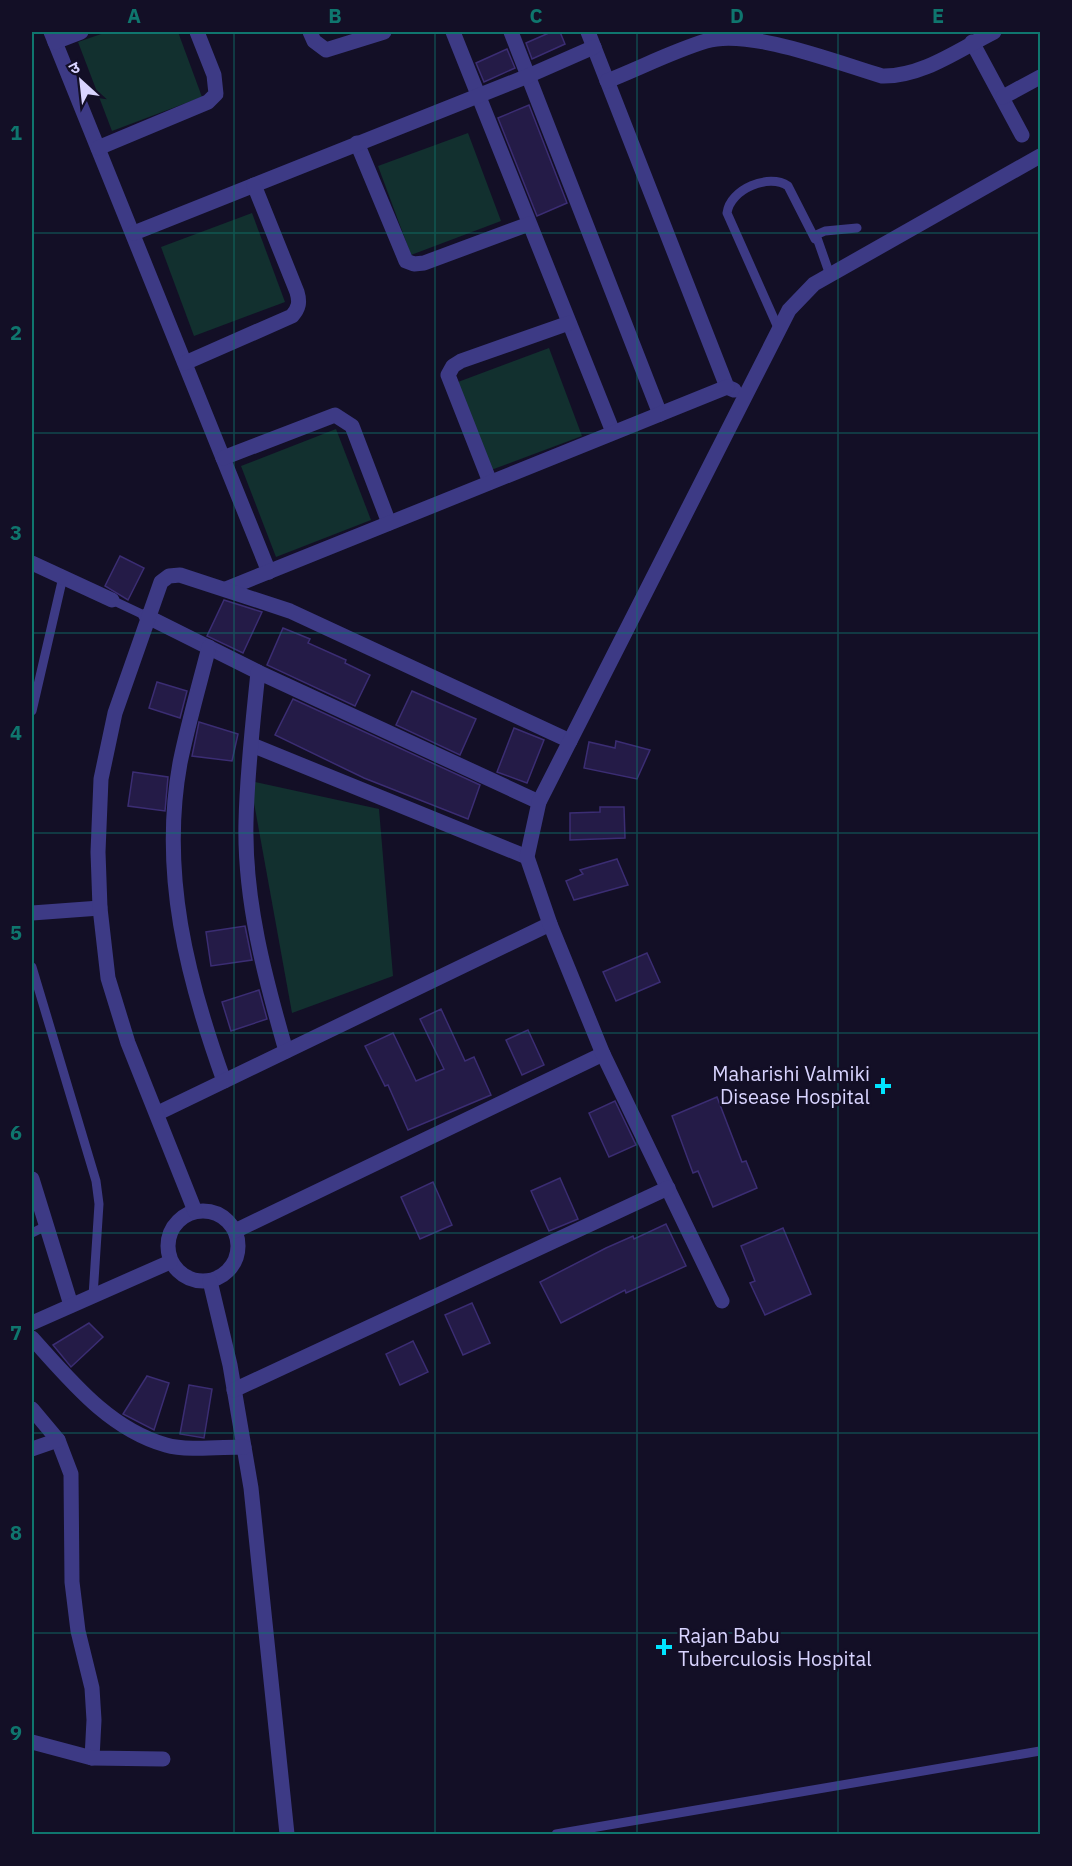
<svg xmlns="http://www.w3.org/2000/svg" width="1072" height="1866" viewBox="0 0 1072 1866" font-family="'IBM Plex Sans','Noto Sans Devanagari',sans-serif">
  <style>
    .green { fill: #12302f }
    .building { fill: #241b47; stroke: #3b2d73; stroke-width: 1.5 }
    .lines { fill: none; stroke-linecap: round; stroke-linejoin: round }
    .service { stroke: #3d3a85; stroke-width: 9 }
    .minor { stroke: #3d3a85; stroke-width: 15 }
    .grid { fill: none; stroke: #0f766e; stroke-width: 1.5; stroke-opacity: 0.55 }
    .poi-dot { fill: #00e5ff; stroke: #130f26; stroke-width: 2 }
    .labels { text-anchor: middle; stroke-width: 5; stroke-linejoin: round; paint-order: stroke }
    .poi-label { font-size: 20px; fill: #d9d4ff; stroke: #130f26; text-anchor: end }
    .neatline { fill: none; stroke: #0f766e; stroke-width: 2 }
    .grid-label { font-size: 20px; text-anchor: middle; font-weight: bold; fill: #0f766e }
  </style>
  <rect width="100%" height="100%" fill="#130f26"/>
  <!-- green -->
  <g class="green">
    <path d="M 107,32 L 178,32 L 202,97 L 112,131 L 78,42 Z"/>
    <path d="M 468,133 L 501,221 L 411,255 L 378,166 Z"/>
    <path d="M 252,213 L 285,302 L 194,336 L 161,247 Z"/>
    <path d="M 549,348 L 582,436 L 491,470 L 458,382 Z"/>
    <path d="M 336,429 L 371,520 L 276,557 L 241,466 Z"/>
    <path d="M 250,781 L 379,809 L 393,976 L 292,1013 Z"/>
  </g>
  <!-- building -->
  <g class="building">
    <path d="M 551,32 L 560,32 L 565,44 L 532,59 L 526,43 Z"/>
    <path d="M 507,49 L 515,68 L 484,82 L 476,63 Z"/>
    <path d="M 529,105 L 567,203 L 537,216 L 498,118 Z"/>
    <path d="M 120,556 L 144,568 L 128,600 L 105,586 Z"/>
    <path d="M 224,600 L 262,612 L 243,653 L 207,636 Z"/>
    <path d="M 283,628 L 310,639 L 308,643 L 346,660 L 345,663 L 370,675 L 355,706 L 267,665 Z"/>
    <path d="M 157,682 L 187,691 L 180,718 L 149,708 Z"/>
    <path d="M 412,691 L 476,719 L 460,755 L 396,725 Z"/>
    <path d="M 293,699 L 480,785 L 468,819 L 364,778 L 275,735 Z"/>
    <path d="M 199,722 L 238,734 L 232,761 L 192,756 Z"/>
    <path d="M 514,728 L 544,740 L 527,783 L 497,772 Z"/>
    <path d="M 616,741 L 650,750 L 637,779 L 584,768 L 589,742 L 615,748 Z"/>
    <path d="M 133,772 L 168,777 L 165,811 L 128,806 Z"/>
    <path d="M 600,807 L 624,807 L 625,838 L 570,840 L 570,813 L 600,812 Z"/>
    <path d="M 617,859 L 628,885 L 574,900 L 566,881 L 583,874 L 580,870 Z"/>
    <path d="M 245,926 L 252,960 L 211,966 L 206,932 Z"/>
    <path d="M 647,953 L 660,982 L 616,1001 L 603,972 Z"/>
    <path d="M 259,990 L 267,1019 L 231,1031 L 222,1002 Z"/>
    <path d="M 441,1009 L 465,1061 L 474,1057 L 491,1095 L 408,1130 L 388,1085 L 385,1086 L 365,1046 L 393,1033 L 416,1081 L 444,1069 L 420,1019 Z"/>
    <path d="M 528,1030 L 544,1065 L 522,1075 L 506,1040 Z"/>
    <path d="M 717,1097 L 742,1162 L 746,1161 L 757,1188 L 713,1207 L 698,1171 L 693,1173 L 672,1116 Z"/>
    <path d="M 615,1101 L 636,1145 L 609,1157 L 589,1113 Z"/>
    <path d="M 560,1178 L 578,1219 L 549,1231 L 531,1191 Z"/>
    <path d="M 433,1182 L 452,1225 L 420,1239 L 401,1197 Z"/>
    <path d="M 666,1224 L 686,1266 L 626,1293 L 625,1290 L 561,1323 L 540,1282 L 606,1248 L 633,1236 L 634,1239 Z"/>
    <path d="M 783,1228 L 811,1294 L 765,1315 L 750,1283 L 755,1281 L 741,1246 Z"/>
    <path d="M 472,1303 L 490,1343 L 463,1355 L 445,1315 Z"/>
    <path d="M 89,1323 L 103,1337 L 71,1367 L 53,1345 Z"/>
    <path d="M 413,1341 L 428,1372 L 400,1385 L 386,1354 Z"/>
    <path d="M 147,1376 L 169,1383 L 154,1430 L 123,1414 Z"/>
    <path d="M 189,1385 L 212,1389 L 204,1438 L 180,1434 Z"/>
  </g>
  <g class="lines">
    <!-- service -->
    <g class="service">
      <path d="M 830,275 L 816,235 L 825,231 L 857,228"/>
      <path d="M 779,330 L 727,213 C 730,189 769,173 788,186 L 815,239"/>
      <path d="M 112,600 L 146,616"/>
      <path d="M 32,711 L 63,577"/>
      <path d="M 32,967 L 96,1181 L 99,1204 L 93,1296"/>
      <path d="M 32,1233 L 46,1226"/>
      <path d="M 556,1834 L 1040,1751"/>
    </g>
    <!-- minor -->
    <g class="minor">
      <path d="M 51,32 L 269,572"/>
      <path d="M 310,32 L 314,41 L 326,50 L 384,32"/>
      <path d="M 453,32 L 613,432"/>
      <path d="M 511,32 L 660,414"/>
      <path d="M 588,32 L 727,387 L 734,390"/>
      <path d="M 55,42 L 81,32"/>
      <path d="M 972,42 L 1022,135"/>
      <path d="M 607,81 C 640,68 673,51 706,41 C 749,28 838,63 882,76 C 922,77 958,50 994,32"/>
      <path d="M 1003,97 L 1040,77"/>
      <path d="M 357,143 L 406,261 L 414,264 L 424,263 L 529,224"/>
      <path d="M 98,148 L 208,102 L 216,94 L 214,75 L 197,32"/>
      <path d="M 134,233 L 528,76 L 594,47"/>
      <path d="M 185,363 L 292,316 C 299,308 300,302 297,292 L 254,185"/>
      <path d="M 223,458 L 335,415 L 352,426 L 389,523"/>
      <path d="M 490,482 L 448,375 L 453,366 L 461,361 L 569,323"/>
      <path d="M 32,563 L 112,600"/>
      <path d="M 226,589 L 727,387"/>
      <path d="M 146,616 L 258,672"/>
      <path d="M 209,647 C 199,686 188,724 180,763 C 160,873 187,978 224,1081"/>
      <path d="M 252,745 L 527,857"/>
      <path d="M 32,913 L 100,908"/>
      <path d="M 286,1051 C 265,978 244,900 246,822 C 247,772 253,722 258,672 L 539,802"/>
      <path d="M 158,1113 L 550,924"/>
      <path d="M 32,1179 L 71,1305"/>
      <circle cx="203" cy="1246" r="35"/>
      <path d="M 195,1211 L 128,1043 L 108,978 L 100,908 L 98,852 L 101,779 L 115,713 L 161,582 L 169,576 L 180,575 L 290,611 L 570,741"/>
      <path d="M 235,1231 L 603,1054"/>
      <path d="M 210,1281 L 230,1365 L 251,1488 L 287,1834"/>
      <path d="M 722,1301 L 603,1054 L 550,924 L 527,857 L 539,802 L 789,310 L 814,284 L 1040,156"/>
      <path d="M 32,1323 L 170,1262"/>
      <path d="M 32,1338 C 70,1380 109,1429 166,1445 C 186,1451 222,1447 244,1447"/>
      <path d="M 234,1390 L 668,1188"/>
      <path d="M 32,1409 L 58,1440 L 71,1474 L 72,1582 L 78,1631 L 92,1688 L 94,1720 L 92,1758"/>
      <path d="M 32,1449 L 58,1440"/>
      <path d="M 32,1742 L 92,1758 L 163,1759"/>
    </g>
  </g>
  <!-- grid -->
  <path class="grid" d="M 234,32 L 234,1834M 435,32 L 435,1834M 637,32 L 637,1834M 838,32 L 838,1834M 32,233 L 1040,233M 32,433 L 1040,433M 32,633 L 1040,633M 32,833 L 1040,833M 32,1033 L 1040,1033M 32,1233 L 1040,1233M 32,1433 L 1040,1433M 32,1633 L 1040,1633"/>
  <!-- markers -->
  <g class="poi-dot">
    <path d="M880 1077h6v6h6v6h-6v6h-6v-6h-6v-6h6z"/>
    <path d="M661 1638h6v6h6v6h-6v6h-6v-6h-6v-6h6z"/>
  </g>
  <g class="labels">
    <!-- poi labels -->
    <g class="poi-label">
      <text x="870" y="1081">Maharishi Valmiki<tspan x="870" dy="23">Disease Hospital</tspan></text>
      <text x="678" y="1643" text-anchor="start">Rajan Babu<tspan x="678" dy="23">Tuberculosis Hospital</tspan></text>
    </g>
  </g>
  <!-- border -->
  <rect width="1072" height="1866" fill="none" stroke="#130f26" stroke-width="66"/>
  <!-- north arrow -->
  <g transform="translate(81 81) rotate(333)" stroke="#130f26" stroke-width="4.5" paint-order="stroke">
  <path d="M0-4.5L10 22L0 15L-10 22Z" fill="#d9d4ff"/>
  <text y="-9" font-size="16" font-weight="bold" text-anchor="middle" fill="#d9d4ff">उ</text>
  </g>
  <rect x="33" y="33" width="1006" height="1800" class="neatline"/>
  <g class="grid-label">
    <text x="134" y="23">A</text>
    <text x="335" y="23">B</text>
    <text x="536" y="23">C</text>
    <text x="737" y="23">D</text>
    <text x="938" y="23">E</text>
    <text x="16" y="140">1</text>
    <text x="16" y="340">2</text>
    <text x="16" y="540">3</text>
    <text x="16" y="740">4</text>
    <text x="16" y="940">5</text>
    <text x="16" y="1140">6</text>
    <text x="16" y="1340">7</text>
    <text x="16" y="1540">8</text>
    <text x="16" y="1740">9</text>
  </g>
</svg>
